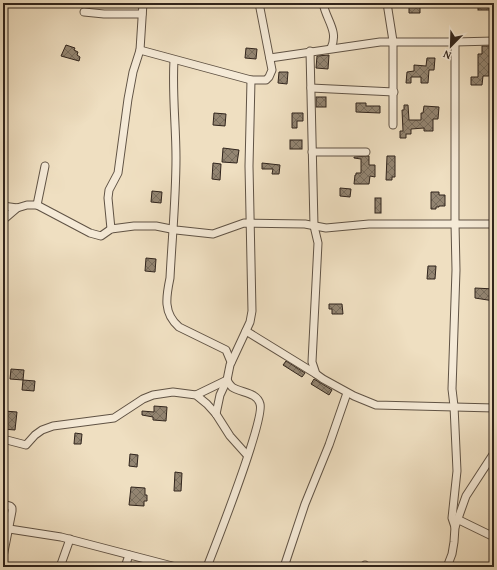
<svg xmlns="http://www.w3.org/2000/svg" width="497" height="570" viewBox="0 0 497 570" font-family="'Gentium Book Plus',serif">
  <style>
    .building { fill: url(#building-cross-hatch); stroke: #30241c }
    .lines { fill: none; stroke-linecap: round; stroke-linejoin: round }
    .street-casing { stroke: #605345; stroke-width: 9 }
    .street { stroke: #f5ead7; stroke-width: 7 }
  </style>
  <defs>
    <pattern id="building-cross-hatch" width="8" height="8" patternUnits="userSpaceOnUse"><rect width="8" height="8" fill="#938572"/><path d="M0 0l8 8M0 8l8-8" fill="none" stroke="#786d5d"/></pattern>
  </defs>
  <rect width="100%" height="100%" fill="#efdfc1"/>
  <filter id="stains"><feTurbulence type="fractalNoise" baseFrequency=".005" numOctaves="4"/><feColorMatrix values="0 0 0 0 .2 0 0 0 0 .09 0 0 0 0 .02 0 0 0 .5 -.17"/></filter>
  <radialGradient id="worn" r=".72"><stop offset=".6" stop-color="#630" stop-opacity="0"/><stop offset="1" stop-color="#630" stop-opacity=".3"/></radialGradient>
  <!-- building -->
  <g class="building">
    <path d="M 409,3 L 420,4 L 420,13 L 409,13 Z"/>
    <rect x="478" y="3" width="13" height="7"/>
    <path d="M 66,45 L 75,48 L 74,50 L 78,52 L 77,55 L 80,57 L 79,61 L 61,56 Z"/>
    <path d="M 482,46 L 494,46 L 494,63 L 489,63 L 489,76 L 483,76 L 482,85 L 471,85 L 471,77 L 478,77 L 478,54 L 482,54 Z"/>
    <path d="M 246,48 L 257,49 L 256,59 L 245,58 Z"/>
    <path d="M 329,55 L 328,69 L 316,68 L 317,56 Z"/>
    <path d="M 427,58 L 435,58 L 434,70 L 429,70 L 428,83 L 421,83 L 421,77 L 411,77 L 411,83 L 406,83 L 407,72 L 414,71 L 414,65 L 426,66 Z"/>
    <path d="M 279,72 L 288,72 L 287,84 L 278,83 Z"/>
    <rect x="316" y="97" width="10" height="10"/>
    <path d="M 356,103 L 366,103 L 366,106 L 380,106 L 380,113 L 356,112 Z"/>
    <path d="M 404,105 L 408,105 L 409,120 L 421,120 L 421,113 L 423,113 L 424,106 L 439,107 L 438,119 L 433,119 L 433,131 L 424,131 L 424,128 L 411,129 L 411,134 L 406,134 L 406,138 L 400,138 L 400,131 L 403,131 L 402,110 L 404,110 Z"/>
    <path d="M 214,113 L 226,114 L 225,126 L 213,125 Z"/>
    <path d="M 292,113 L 303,113 L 303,121 L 297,121 L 297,128 L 292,128 Z"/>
    <rect x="290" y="140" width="12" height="9"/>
    <path d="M 223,148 L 239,150 L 237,163 L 222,162 Z"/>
    <path d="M 369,156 L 369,165 L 375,165 L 375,177 L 370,176 L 369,184 L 354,184 L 355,175 L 356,175 L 356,173 L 361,173 L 361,159 L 354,158 L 354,157 Z"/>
    <path d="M 387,156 L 395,156 L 395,177 L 392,177 L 392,180 L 386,180 Z"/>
    <path d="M 213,163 L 221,164 L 220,180 L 212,179 Z"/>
    <path d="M 262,163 L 280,165 L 279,174 L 272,174 L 273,169 L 262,169 Z"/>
    <path d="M 340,188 L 351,189 L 350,197 L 340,196 Z"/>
    <path d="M 152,191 L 162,192 L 161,203 L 151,202 Z"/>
    <path d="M 431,192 L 439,192 L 439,195 L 445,195 L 445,206 L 439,206 L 439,207 L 436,207 L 436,209 L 431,209 Z"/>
    <rect x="375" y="198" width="6" height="15"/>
    <path d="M 146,258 L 156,259 L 155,272 L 145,271 Z"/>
    <path d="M 428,266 L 436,266 L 435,279 L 427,279 Z"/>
    <path d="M 475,288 L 494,289 L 494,301 L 475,298 Z"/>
    <path d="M 329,304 L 342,304 L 343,314 L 332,314 L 332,309 L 329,309 Z"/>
    <path d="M 286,361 L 305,373 L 302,377 L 283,365 Z"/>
    <path d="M 11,369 L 24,370 L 23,380 L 10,379 Z"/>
    <path d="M 314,379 L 332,390 L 329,395 L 311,384 Z"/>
    <path d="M 23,380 L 35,381 L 34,391 L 22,390 Z"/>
    <path d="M 154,406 L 167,407 L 166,421 L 153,420 L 153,417 L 142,415 L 142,411 L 154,412 Z"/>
    <path d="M 4,411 L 17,412 L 15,430 L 3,429 Z"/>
    <path d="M 75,433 L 82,434 L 81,444 L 74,444 Z"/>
    <path d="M 130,454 L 138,455 L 137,467 L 129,466 Z"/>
    <path d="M 175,472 L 182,473 L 181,491 L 174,491 Z"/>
    <path d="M 131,487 L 145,488 L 145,495 L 147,495 L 147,501 L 144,501 L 144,506 L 129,505 Z"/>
  </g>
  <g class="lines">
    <defs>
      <g id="street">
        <path d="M 323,3 C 326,20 339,31 331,48"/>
        <path d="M 387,3 L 393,41 L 393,125"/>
        <path d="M 84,12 L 104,14 L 142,14"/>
        <path d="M 140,50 L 251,80 L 266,80 L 269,77 L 272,70 L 259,3"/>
        <path d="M 310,51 L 314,226 L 318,243 L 312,362 L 316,374 L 323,379 L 354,396 L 376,405 L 494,408"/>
        <path d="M 270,58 L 380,42 L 455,42 L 494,41"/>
        <path d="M 174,60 C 172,93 176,125 176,158 C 176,198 172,238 170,278 C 166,297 163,313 179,327 L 226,350 L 231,362"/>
        <path d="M 311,88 L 394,92"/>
        <path d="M 312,152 L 366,152"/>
        <path d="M 37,205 L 45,166"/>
        <path d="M 3,206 L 17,208 L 27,205 L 37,205 L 90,233 L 101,236 L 111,229 L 134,226 L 156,226 L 176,230 L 213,234 L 244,223 L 305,224 L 326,228 L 369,224 L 494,224"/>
        <path d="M 3,220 L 17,208"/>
        <path d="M 111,229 L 108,198 L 109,190 L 118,173 L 128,99 L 133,72 L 140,50 L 143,3"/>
        <path d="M 246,331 L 316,374"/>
        <path d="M 196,395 L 227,380"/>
        <path d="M 216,414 L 220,395 L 227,380 L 230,365 L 250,322 L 252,311 L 249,166 L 251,80"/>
        <path d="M 3,439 L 26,445 L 35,435 L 42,430 L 53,426 L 114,418 L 143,399 L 153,395 L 173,392 L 196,395 L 207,404 L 216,414 L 230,436 L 247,455"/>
        <path d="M 3,504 L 10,506 L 12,508 L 12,511 L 3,557"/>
        <path d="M 457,519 L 494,537"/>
        <path d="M 455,527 L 466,496 L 494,453"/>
        <path d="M 3,528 L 61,537 L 176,567"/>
        <path d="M 60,567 L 70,539"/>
        <path d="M 125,567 L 129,555"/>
        <path d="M 207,567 C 216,544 265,419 260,404 C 257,392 241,393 232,387 C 230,385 228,382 227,380"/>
        <path d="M 284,567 L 305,504 L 329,445 L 347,393"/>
        <path d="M 365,567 L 365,565"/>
        <path d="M 447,567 L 452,554 L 454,542 L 455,527 L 452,518 L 457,471 L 454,406 L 452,389 L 456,270 L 455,223 L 455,42"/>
      </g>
    </defs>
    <!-- street casing -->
    <use href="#street" class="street-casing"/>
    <!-- street -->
    <use href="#street" class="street"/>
  </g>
  <!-- margin -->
  <rect width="497" height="570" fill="none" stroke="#efdfc1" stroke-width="16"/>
  <rect x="4" y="4" width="489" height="562" fill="none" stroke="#30241c" stroke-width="2"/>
  <rect x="8" y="8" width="481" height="554" fill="none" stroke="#30241c"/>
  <!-- north arrow -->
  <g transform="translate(451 46) rotate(203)" stroke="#f5ead7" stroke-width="3" paint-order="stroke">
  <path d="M0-3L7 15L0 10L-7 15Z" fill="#30241c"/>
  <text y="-6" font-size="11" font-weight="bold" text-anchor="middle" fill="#30241c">N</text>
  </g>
  <rect width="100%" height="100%" filter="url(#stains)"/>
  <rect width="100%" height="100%" fill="url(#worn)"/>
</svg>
